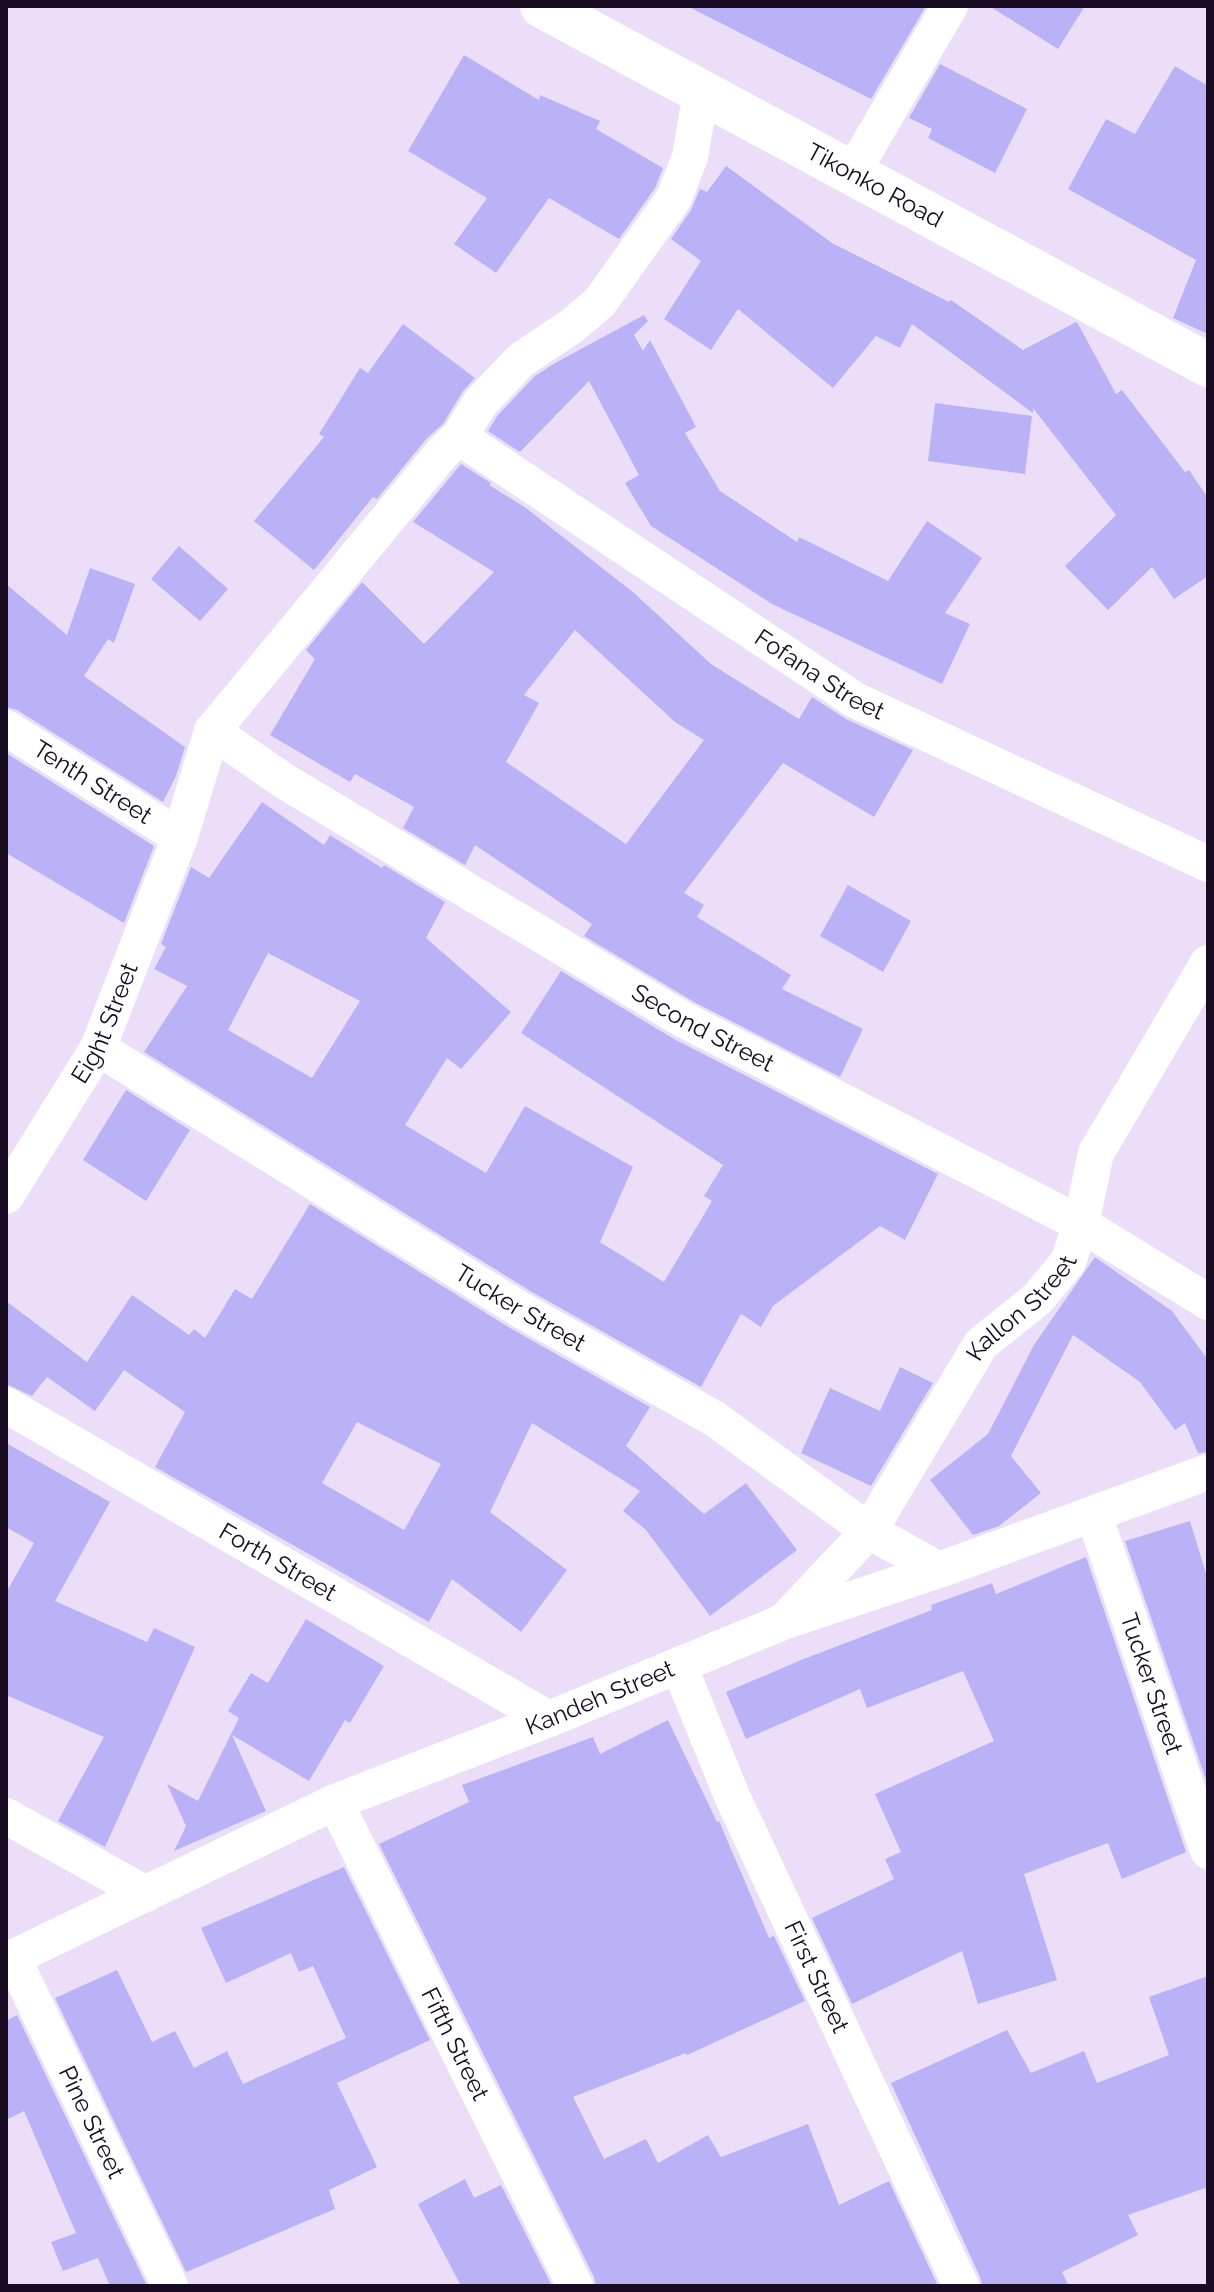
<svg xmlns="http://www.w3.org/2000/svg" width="1214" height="2292" viewBox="0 0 1214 2292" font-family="Raleway,sans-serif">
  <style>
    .building { fill: #bab2f6; fill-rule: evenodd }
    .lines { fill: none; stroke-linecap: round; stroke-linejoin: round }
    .street { stroke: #fff; stroke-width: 36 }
    .secondary { stroke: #fff; stroke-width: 44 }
    .labels { text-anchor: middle; stroke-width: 6; stroke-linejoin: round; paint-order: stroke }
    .street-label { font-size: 24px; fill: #180b21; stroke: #fff }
  </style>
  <rect width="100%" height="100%" fill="#ecdef8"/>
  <!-- building -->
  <g class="building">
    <path d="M 687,6 L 926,6 L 871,99 Z"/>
    <path d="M 989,6 L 1085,6 L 1058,49 Z"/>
    <path d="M 464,55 L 539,100 L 540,95 L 600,121 L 596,129 L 663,168 L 655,188 L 619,239 L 549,198 L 496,273 L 454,244 L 487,198 L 408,151 Z"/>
    <path d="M 940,64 L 1027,109 L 995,173 L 928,138 L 932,129 L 909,118 Z"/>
    <path d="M 1175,66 L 1208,86 L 1208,334 L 1173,318 L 1196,260 L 1068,189 L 1106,119 L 1135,134 Z"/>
    <path d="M 726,166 L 832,243 L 949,302 L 951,300 L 1023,350 L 1076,322 L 1078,324 L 1116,394 L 1122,390 L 1185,472 L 1189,470 L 1208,498 L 1208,576 L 1174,599 L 1152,567 L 1108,610 L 1065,566 L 1116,515 L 1033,408 L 1033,413 L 912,324 L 900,348 L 876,336 L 833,388 L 738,309 L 711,350 L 664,319 L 701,261 L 671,239 L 691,210 L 700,189 L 707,192 Z"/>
    <path d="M 644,315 L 648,321 L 634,335 L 643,351 L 650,340 L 696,427 L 685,433 L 720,491 L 797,542 L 799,537 L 888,581 L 927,521 L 982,558 L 945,613 L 970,624 L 942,684 L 772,604 L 651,526 L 625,483 L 639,475 L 589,381 L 520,452 L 488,431 L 498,415 L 535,376 L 555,363 Z"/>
    <path d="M 403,324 L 475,378 L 463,391 L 443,424 L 427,438 L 377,499 L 373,497 L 314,570 L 254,521 L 324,437 L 319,434 L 360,368 L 368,373 Z"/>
    <path d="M 935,403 L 1032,416 L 1025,474 L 928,461 Z"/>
    <path d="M 461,464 L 491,483 L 489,485 L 526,508 L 634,593 L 711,664 L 799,719 L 812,697 L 846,719 L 913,750 L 874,817 L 783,763 L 684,893 L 704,905 L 697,917 L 791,975 L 782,989 L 863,1029 L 840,1077 L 694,1002 L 584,936 L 592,924 L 475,845 L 465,865 L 403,828 L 414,807 L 355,774 L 350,782 L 270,735 L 315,659 L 306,650 L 362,582 L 424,644 L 494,572 L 413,522 ZM 575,630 L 675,722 L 704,740 L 626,844 L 506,762 L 539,703 L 524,695 Z"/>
    <path d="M 179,546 L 228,589 L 200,621 L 151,579 Z"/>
    <path d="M 90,568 L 135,584 L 114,643 L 108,639 L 84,676 L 185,747 L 176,776 L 163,802 L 17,710 L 6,707 L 6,584 L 67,635 Z"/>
    <path d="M 6,753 L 154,846 L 124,923 L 6,853 Z"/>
    <path d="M 262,802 L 324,845 L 330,835 L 382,868 L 384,865 L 445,902 L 426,938 L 511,1012 L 461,1069 L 447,1058 L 405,1125 L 486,1173 L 525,1106 L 633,1167 L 600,1242 L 664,1282 L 712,1201 L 704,1196 L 723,1165 L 521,1033 L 561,971 L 674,1039 L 938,1174 L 905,1240 L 880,1226 L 773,1306 L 761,1327 L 741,1314 L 701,1387 L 532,1292 L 144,1052 L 187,986 L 154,969 L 166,947 L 161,944 L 191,867 L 209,878 ZM 268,953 L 360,1001 L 312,1078 L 228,1030 Z"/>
    <path d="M 848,885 L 911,921 L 883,972 L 820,936 Z"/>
    <path d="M 126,1090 L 190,1130 L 146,1201 L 83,1160 Z"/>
    <path d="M 310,1204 L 510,1328 L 650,1407 L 626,1446 L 704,1514 L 746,1483 L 797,1550 L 710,1616 L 646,1530 L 623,1511 L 640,1491 L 532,1423 L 490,1512 L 567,1570 L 521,1632 L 452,1579 L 429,1622 L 155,1467 L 185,1412 L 124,1370 L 95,1411 L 47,1377 L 32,1396 L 6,1384 L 6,1301 L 87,1362 L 132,1295 L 189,1335 L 194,1329 L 205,1338 L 235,1289 L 252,1299 ZM 357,1422 L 441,1464 L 404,1530 L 322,1483 Z"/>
    <path d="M 1095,1257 L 1172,1311 L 1208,1360 L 1208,1452 L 1198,1453 L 1185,1423 L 1175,1430 L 1140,1382 L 1073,1335 L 1011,1456 L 1041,1493 L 999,1526 L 973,1535 L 930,1480 L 988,1434 L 1034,1345 Z"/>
    <path d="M 900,1367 L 933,1383 L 871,1486 L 801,1453 L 830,1388 L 880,1411 Z"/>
    <path d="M 6,1443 L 110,1502 L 55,1601 L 147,1642 L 154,1628 L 195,1647 L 105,1847 L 58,1821 L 104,1737 L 6,1695 L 6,1593 L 34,1543 L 6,1527 Z"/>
    <path d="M 1190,1521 L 1208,1580 L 1208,1786 L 1125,1541 Z"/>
    <path d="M 1086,1557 L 1186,1852 L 1122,1879 L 1108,1843 L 1024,1874 L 1057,1980 L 978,2004 L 962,1951 L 852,2004 L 812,1918 L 894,1879 L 885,1859 L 901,1852 L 875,1794 L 994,1741 L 963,1671 L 867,1708 L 860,1689 L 746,1739 L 726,1692 L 801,1660 L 932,1610 L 931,1605 L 992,1583 L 996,1594 Z"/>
    <path d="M 306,1619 L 384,1666 L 350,1723 L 345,1720 L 309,1781 L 232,1735 L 266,1811 L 174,1851 L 186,1826 L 167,1784 L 198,1801 L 239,1718 L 228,1711 L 251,1673 L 268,1683 Z"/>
    <path d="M 668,1720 L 717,1822 L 719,1821 L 769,1938 L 774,1936 L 805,2001 L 687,2055 L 686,2053 L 573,2097 L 604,2159 L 646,2139 L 658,2163 L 708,2135 L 721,2157 L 808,2124 L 839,2205 L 889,2181 L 938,2286 L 596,2286 L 594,2277 L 379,1844 L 469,1802 L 462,1785 L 593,1737 L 600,1754 Z"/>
    <path d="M 344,1867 L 430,2040 L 337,2083 L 377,2167 L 329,2190 L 335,2209 L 186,2272 L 55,1998 L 117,1970 L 152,2042 L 175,2031 L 194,2068 L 227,2051 L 243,2084 L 346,2038 L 313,1966 L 299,1972 L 291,1953 L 226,1983 L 201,1928 Z"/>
    <path d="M 1208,1976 L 1208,2187 L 1128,2215 L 1138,2235 L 1062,2272 L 1069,2286 L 982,2286 L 980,2277 L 891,2083 L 1007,2030 L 1031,2073 L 1084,2051 L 1097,2083 L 1169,2055 L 1149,1997 Z"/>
    <path d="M 17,2015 L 147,2286 L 110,2286 L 98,2258 L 63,2271 L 51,2242 L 76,2233 L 24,2111 L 6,2120 L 6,2021 Z"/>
    <path d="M 465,2179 L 474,2198 L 501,2185 L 552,2286 L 461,2286 L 418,2204 Z"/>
  </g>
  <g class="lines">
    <!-- street -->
    <g class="street">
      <path d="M 852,173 L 950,6"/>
      <path id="s1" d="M 459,437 L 855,700 L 1208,864"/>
      <path id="s2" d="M 6,728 L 180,837"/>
      <path id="s3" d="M 212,731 L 284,781 L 684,1020 L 1081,1224 L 1208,1302"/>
      <path id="s4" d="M 98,1048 L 521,1310 L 715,1419 L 869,1531 L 939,1570"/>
      <path id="s5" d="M 6,1196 L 98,1048 L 180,837 L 212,731 L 443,452 L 459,437 L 481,402 L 521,360 L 573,325 L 600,302 L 674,198 L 690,157 L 701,92"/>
      <path id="s6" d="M 6,1405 L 549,1719"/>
      <path id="s7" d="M 1094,1515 L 1208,1851"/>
      <path id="s8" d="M 787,1618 L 869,1531 L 981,1344 L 1037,1299 L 1068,1262 L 1081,1224 L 1096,1153 L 1208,963"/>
      <path id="s9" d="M 679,1666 L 732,1796 L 961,2286"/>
      <path id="s10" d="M 335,1802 L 575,2286"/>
      <path d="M 6,1816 L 146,1894"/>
      <path id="s11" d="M 13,1958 L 170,2286"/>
      <path id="s12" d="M 6,1961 L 335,1802 L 549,1719 L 783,1622 L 939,1570 L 1208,1472"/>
    </g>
    <!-- secondary -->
    <path class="secondary" id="s13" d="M 542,6 L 1208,365"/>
  </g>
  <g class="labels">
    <!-- street labels -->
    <g class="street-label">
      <text dy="8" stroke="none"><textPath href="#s13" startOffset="378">Tikonko Road</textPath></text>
      <text dy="8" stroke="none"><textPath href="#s1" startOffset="432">Fofana Street</textPath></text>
      <text dy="8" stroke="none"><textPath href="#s2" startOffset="102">Tenth Street</textPath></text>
      <text dy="8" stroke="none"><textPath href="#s5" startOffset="200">Eight Street</textPath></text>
      <text dy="8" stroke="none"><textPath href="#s3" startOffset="574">Second Street</textPath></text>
      <text dy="8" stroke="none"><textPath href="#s4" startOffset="496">Tucker Street</textPath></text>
      <text dy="8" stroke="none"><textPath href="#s8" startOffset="392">Kallon Street</textPath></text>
      <text dy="8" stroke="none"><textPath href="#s6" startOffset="314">Forth Street</textPath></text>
      <text dy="8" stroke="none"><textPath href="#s7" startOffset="178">Tucker Street</textPath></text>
      <text dy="8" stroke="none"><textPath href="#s12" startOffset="650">Kandeh Street</textPath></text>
      <text dy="8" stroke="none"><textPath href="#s9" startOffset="340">First Street</textPath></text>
      <text dy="8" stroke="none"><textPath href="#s10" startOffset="270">Fifth Street</textPath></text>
      <text dy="8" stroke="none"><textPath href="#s11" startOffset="182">Pine Street</textPath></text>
    </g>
  </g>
  <!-- border -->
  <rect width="1214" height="2292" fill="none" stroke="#180b21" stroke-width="16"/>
</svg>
